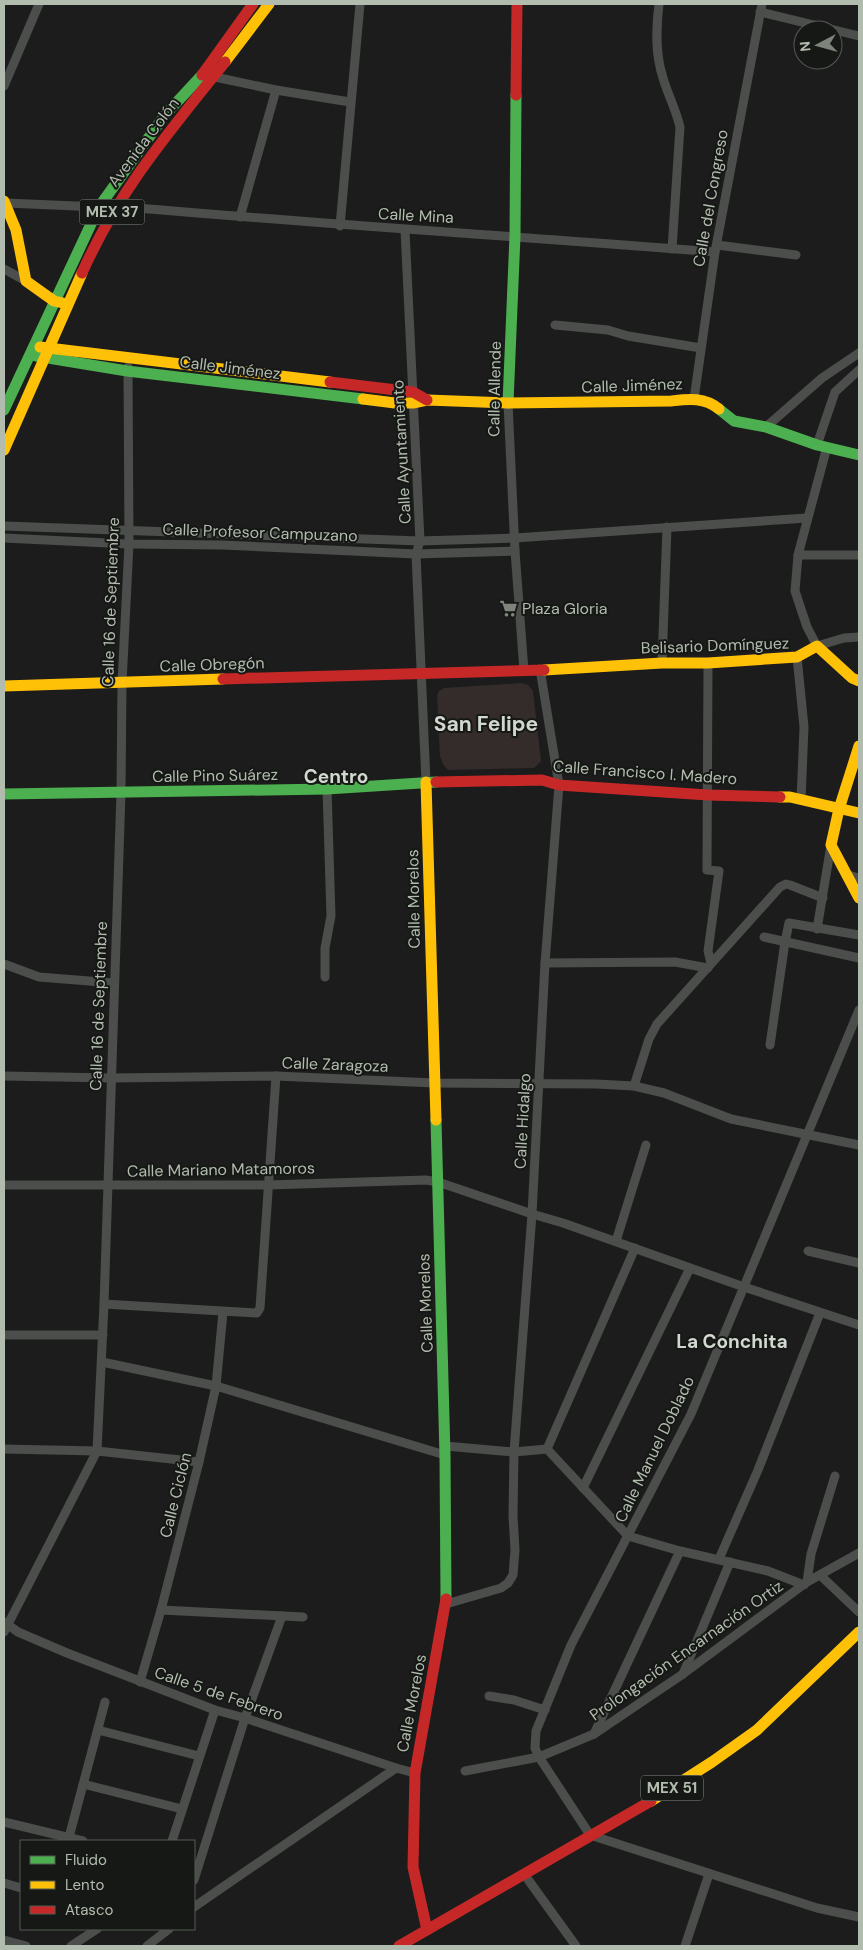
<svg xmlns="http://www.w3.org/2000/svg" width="863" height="1950" viewBox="0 0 863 1950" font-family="'DM Sans',sans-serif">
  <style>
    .green { fill: #332c2b }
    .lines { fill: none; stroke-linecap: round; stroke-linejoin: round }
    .street { stroke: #4b4e4b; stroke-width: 9 }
    .fast { stroke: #4caf50; stroke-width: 11 }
    .slow { stroke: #ffc107; stroke-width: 11 }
    .jam { stroke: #c62828; stroke-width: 11 }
    .labels { text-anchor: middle; stroke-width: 4; stroke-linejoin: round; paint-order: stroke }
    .shield { fill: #161816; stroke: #838b80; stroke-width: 1 }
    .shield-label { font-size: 15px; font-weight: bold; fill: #b2bcae }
    .street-label { font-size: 16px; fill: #b2bcae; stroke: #161816 }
    .poi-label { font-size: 16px; fill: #b2bcae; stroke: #161816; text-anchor: start }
    .quarter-label { font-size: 19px; font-weight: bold; fill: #d1d8cf; stroke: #161816 }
    .district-label { font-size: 21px; font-weight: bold; fill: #d1d8cf; stroke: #161816 }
  </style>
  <rect width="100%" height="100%" fill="#1c1c1c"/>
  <!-- green -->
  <path class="green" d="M 522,683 L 528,685 L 533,691 L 541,761 L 534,768 L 448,770 L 443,764 L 440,756 L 437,695 L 439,691 L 444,688 Z"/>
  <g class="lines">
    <!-- street -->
    <g class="street">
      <path d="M 659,4 C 656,29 655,54 663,78 C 668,95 676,110 680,127 L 672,249"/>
      <path d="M 760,12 L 859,36"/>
      <path d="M 215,77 L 276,90 L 350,102"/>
      <path d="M 4,86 L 39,4"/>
      <path d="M 6,203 L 99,207"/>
      <path d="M 116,206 C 315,224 516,236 715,252"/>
      <path d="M 240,217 L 276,90"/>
      <path d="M 340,226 L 360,4"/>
      <path d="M 405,230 L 420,541 L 416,554 L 426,782"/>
      <path d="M 717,245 L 796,255"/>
      <path d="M 4,269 L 26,281"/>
      <path d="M 555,325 L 608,330 L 628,336 L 701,348"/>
      <path d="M 694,399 L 715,252 L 762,4"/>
      <path d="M 508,403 L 515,551 L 524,671"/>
      <path d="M 766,427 L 822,378 L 859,353"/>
      <path d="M 817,445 L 835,392 L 859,370"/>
      <path d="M 827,447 L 798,555 L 795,591 L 807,627 L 817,646 L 844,638 L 859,637"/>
      <path d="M 4,526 L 420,541 L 515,538 L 807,518"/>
      <path d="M 4,538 L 129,544 L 222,545 L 416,554 L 515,551"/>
      <path d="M 798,555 L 859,555"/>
      <path d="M 797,657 L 804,727 L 801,800"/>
      <path d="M 662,663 L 667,527"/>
      <path d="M 708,663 L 707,870 L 719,871 L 708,951 L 711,963"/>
      <path d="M 848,875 L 859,878"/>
      <path d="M 817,929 L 831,845"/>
      <path d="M 764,937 L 859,958"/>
      <path d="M 545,963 L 675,962 L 708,968"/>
      <path d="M 4,964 L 39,977 L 114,983"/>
      <path d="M 325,977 L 325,948 L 331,916 L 327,789"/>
      <path d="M 859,1010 L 691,1414 L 571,1645 L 536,1731 L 535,1748 L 539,1757 L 590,1835 L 817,1908 L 859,1917"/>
      <path d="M 770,1045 L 785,942 L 789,923 L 859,935"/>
      <path d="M 4,1076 L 111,1078 L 276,1076 L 434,1083 L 596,1084 L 634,1086 L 664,1093 L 731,1119 L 859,1145"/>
      <path d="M 634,1086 L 649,1039 L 657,1024 L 780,887 L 786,884 L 790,885 L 823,898"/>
      <path d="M 4,1185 L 268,1185 L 426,1180 L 438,1182 L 532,1214 L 563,1223 L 744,1287 L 859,1325"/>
      <path d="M 616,1241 L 646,1145"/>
      <path d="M 808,1251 L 859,1263"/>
      <path d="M 104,1304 L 257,1313 L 260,1308 L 276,1076"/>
      <path d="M 4,1335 L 103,1335"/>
      <path d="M 102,1362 L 216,1386 L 445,1455"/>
      <path d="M 445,1446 L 514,1452 L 547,1449"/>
      <path d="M 4,1449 L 97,1451 L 199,1462"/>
      <path d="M 547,1449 L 628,1536 L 680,1551 L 768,1571 L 804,1585"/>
      <path d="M 547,1449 L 635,1248"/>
      <path d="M 583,1488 L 690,1268"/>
      <path d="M 719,1559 L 758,1470 L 820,1313"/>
      <path d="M 820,1575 L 859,1612"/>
      <path d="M 807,1582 L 811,1554 L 835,1476"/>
      <path d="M 446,1604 L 501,1588 L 508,1583 L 513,1575 L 515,1550 L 513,1516 L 514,1452 L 532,1214 L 545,963 L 559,785 L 540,669"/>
      <path d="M 161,1610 L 303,1617"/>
      <path d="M 4,1622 L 18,1632 L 67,1653 L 215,1710 L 245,1718 L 396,1768 L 415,1773"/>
      <path d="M 4,1632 L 97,1451 L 104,1304 L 121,793 L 122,683 L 129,544 L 128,367"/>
      <path d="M 683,1674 L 730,1562"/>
      <path d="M 140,1682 L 161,1610 L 199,1462 L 216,1386 L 223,1312"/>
      <path d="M 489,1696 L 514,1700 L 545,1710"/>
      <path d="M 98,1730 L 199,1756"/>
      <path d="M 594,1734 L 680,1551"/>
      <path d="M 465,1771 L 539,1757 L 594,1734 L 683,1674 L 807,1582 L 859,1553"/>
      <path d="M 83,1784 L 182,1809"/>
      <path d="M 4,1822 L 83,1841"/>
      <path d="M 68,1841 L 105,1702"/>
      <path d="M 172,1841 L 215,1710"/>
      <path d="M 524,1874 L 576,1946"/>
      <path d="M 194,1880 L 245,1718 L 282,1616"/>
      <path d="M 4,1883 L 21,1888"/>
      <path d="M 194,1907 L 396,1768"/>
      <path d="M 4,1940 L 26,1946"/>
      <path d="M 71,1946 L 97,1929"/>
      <path d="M 147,1946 L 169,1929"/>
      <path d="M 685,1946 L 709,1874"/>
    </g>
    <!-- fast -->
    <g class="fast">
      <path d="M 36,356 L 127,371 L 363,399"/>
      <path d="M 508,403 L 515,236 L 516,95"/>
      <path d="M 719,409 L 734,421 L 766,427 L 817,445 L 859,455"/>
      <path d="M 4,410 L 99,207 L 165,115 L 202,75"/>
      <path d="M 4,794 L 327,789 L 436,782"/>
      <path d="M 436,1120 L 445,1455 L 446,1599"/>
    </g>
    <!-- slow -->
    <g class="slow">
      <path d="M 225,62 L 269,4"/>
      <path d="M 4,201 L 16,230 L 26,281 L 54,301 L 63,303"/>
      <path d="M 40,347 L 330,382"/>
      <path d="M 363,399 L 395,403 L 413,403 L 427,400 L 508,403 L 671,401 C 689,399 704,397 719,409"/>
      <path d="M 4,450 L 82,273"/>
      <path d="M 544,670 L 662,663 L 708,663 L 797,657 L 817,646 L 852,678 L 859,681"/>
      <path d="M 4,686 L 223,679"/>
      <path d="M 859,746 L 839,809 L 831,845 L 859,898"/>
      <path d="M 426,782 L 436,1120"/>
      <path d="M 780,797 L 790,797 L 859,813"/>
      <path d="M 651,1801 L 712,1762 L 757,1730 L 859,1632"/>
    </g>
    <!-- jam -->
    <g class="jam">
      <path d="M 202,75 L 253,4"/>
      <path d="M 516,95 L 517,4"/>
      <path d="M 82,273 C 119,190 169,132 225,62"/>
      <path d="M 330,382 L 413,392 L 427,400"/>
      <path d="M 223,679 L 544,670"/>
      <path d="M 436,782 L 542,780 L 559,785 L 708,795 L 780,797"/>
      <path d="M 427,1930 L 413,1867 L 415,1773 L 446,1599"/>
      <path d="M 399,1946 L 651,1801"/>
    </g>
  </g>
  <!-- icons -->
  <defs>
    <symbol id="supermarket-bare" viewBox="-9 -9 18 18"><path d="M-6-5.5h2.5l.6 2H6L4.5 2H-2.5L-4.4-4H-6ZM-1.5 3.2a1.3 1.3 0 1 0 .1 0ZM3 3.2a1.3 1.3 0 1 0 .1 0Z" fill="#7e847b" stroke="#161816" stroke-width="2.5" paint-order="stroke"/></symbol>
  </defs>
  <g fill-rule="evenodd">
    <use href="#supermarket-bare" x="496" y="596" width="25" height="25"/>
  </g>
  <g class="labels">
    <!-- shield labels -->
    <g class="shield">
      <rect x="79.5" y="199.5" width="65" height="25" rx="4"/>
      <rect x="641" y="1775.5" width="62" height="25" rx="4"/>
    </g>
    <g class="shield-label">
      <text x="112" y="217">MEX 37</text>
      <text x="672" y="1793">MEX 51</text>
    </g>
    <!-- street labels -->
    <g class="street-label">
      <text transform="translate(143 142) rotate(-53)" y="6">Avenida Colón</text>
      <text transform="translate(710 198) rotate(-80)" y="6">Calle del Congreso</text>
      <text transform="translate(416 215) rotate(3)" y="6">Calle Mina</text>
      <text transform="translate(230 367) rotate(7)" y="6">Calle Jiménez</text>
      <text transform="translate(632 385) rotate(-2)" y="6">Calle Jiménez</text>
      <text transform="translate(494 389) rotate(-89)" y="6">Calle Allende</text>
      <text transform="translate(401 452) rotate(-93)" y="6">Calle Ayuntamiento</text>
      <text transform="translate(260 532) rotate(2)" y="6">Calle Profesor Campuzano</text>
      <text transform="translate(110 602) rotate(-88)" y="6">Calle 16 de Septiembre</text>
      <text transform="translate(715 645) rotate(-2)" y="6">Belisario Domínguez</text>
      <text transform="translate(212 664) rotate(-2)" y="6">Calle Obregón</text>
      <text transform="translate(645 772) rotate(4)" y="6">Calle Francisco I. Madero</text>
      <text transform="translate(215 775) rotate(-1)" y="6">Calle Pino Suárez</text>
      <text transform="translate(413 899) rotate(-91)" y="6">Calle Morelos</text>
      <text transform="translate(98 1006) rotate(-88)" y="6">Calle 16 de Septiembre</text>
      <text transform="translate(335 1064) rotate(2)" y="6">Calle Zaragoza</text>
      <text transform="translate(522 1121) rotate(-87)" y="6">Calle Hidalgo</text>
      <text transform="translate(221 1169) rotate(-1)" y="6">Calle Mariano Matamoros</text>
      <text transform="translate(425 1303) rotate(-92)" y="6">Calle Morelos</text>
      <text transform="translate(654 1449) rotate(-64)" y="6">Calle Manuel Doblado</text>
      <text transform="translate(175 1495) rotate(-76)" y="6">Calle Ciclón</text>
      <text transform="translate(686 1650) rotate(-35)" y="6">Prolongación Encarnación Ortiz</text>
      <text transform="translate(219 1693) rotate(19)" y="6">Calle 5 de Febrero</text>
      <text transform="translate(411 1703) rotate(-79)" y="6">Calle Morelos</text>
    </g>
    <!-- poi labels -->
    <g class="poi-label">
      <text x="522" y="614">Plaza Gloria</text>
    </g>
    <!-- quarter labels -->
    <g class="quarter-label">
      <text x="336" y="783">Centro</text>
      <text x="732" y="1348">La Conchita</text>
    </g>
    <!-- district labels -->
    <g class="district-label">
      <text x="486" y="731">San Felipe</text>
    </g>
  </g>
  <!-- border -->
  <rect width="863" height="1950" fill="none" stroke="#b2bcae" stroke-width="10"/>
  <!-- legend -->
  <rect x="20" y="1840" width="175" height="90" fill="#161816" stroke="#545a53"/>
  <rect x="30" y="1856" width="25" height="8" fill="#4caf50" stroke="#545a53"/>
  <text x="65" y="1865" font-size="15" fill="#b2bcae">Fluido</text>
  <rect x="30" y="1881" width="25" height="8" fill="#ffc107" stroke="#545a53"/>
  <text x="65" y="1890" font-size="15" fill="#b2bcae">Lento</text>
  <rect x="30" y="1906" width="25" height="8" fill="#c62828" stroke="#545a53"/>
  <text x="65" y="1915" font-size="15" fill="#b2bcae">Atasco</text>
  <!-- north arrow -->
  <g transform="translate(818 45) rotate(264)"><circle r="24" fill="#161816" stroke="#545a53"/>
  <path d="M0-4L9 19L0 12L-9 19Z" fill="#7e847b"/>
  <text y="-8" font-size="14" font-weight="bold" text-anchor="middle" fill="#b2bcae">N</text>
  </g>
</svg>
